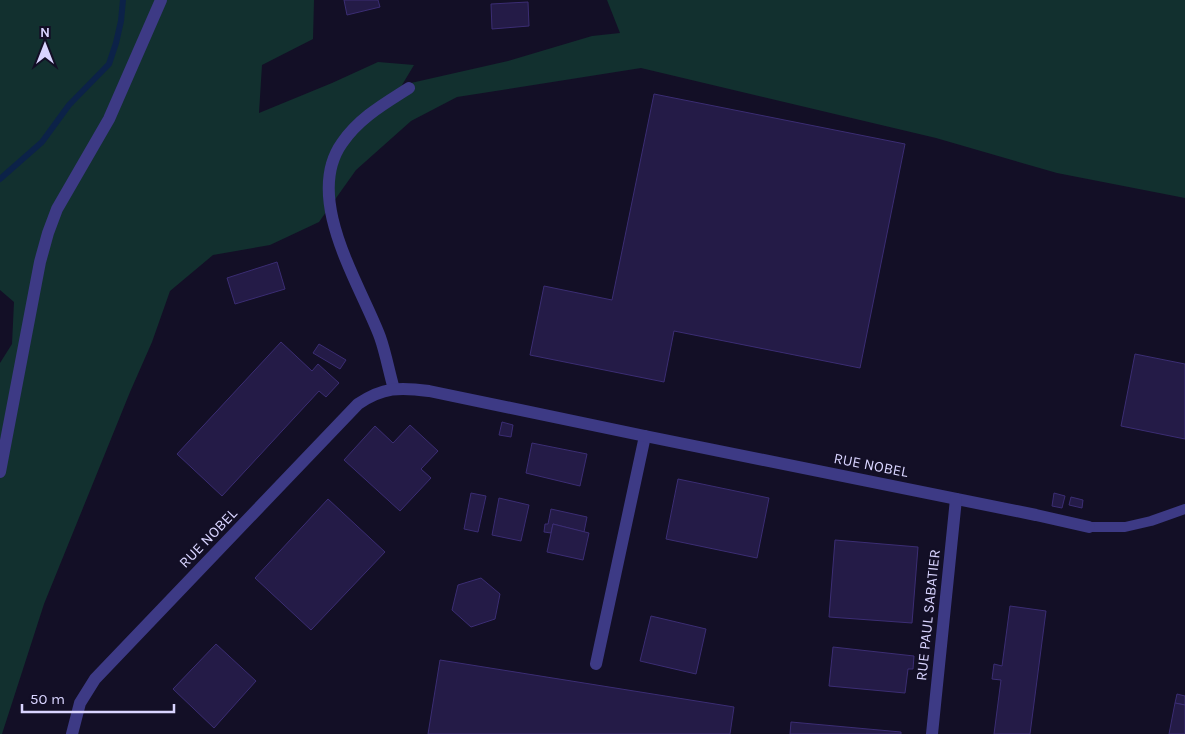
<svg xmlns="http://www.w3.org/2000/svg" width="1185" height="734" viewBox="0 0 1185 734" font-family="Karla,sans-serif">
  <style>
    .green { fill: #12302f }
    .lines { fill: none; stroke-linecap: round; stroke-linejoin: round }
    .stream { stroke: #0c2248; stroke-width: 6 }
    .building { fill: #241b47; stroke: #3b2d73 }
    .service { stroke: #3d3a85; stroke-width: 10 }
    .minor { stroke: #3d3a85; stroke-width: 12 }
    .labels { text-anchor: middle; stroke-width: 4; stroke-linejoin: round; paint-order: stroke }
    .street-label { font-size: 15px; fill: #d9d4ff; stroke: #130f26 }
  </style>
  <rect width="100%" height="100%" fill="#130f26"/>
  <!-- green -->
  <path class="green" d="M 0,0 L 314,0 L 313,39 L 262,65 L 259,113 L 332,83 L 378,62 L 414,65 L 402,85 L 508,61 L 592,36 L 620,33 L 607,0 L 1185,0 L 1185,198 L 1057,173 L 936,138 L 641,68 L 457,97 L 411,121 L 356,170 L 319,222 L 270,245 L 213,255 L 170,291 L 152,342 L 130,392 L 44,604 L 2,734 L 0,734 L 0,363 L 12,344 L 14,302 L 0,290 Z"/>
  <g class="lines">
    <!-- stream -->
    <path class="stream" d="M 0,179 L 42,142 L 69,105 L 109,64 L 116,43 L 121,21 L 123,0"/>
  </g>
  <!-- building -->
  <g class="building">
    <path d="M 344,0 L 378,0 L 380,7 L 347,15 Z"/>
    <path d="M 528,2 L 529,26 L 492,29 L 491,4 Z"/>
    <path d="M 654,94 L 905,144 L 860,368 L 674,331 L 664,382 L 530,355 L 544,286 L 612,300 Z"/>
    <path d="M 277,262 L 285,289 L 235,304 L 227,278 Z"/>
    <path d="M 281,342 L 312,371 L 318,364 L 339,383 L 326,397 L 319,391 L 222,496 L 177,454 Z"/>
    <path d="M 319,344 L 346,360 L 340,369 L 313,353 Z"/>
    <path d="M 1135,354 L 1185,364 L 1185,439 L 1121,426 Z"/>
    <path d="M 502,422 L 513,425 L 511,437 L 499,435 Z"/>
    <path d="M 410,425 L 438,451 L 421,469 L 431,478 L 400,511 L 344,460 L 375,426 L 393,443 Z"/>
    <path d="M 532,443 L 587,454 L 580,486 L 526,473 Z"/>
    <path d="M 678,479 L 769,498 L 757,558 L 666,539 Z"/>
    <path d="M 471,493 L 486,496 L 478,532 L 464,529 Z"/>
    <path d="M 1054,493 L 1065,496 L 1062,508 L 1052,506 Z"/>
    <path d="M 1071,497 L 1083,500 L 1082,508 L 1069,505 Z"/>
    <path d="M 499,498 L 529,505 L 521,541 L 492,535 Z"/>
    <path d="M 328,499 L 385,552 L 311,630 L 255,578 Z"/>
    <path d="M 551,509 L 587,517 L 584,532 L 553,524 L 551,533 L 544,532 L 545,524 L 548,524 Z"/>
    <path d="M 553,524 L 589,533 L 583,560 L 547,552 Z"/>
    <path d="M 835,540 L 918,547 L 912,623 L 829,617 Z"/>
    <path d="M 481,578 L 500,594 L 495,619 L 471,627 L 452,610 L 458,585 Z"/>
    <path d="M 1010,606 L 1046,611 L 1030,734 L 994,734 L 1001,680 L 992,679 L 994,664 L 1002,666 Z"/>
    <path d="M 651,616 L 706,629 L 696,674 L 640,661 Z"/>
    <path d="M 216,644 L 256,681 L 214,728 L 173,689 Z"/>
    <path d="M 833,647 L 914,656 L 913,669 L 908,669 L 905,693 L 829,686 Z"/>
    <path d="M 440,660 L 734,707 L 730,734 L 428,734 Z"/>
    <path d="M 1177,694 L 1185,696 L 1185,705 L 1175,703 Z"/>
    <path d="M 1175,703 L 1185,705 L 1185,734 L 1169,734 Z"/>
    <path d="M 791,722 L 901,732 L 901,734 L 790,734 Z"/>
  </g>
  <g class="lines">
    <!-- service -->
    <path class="service" d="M 1089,527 L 1125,527 L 1151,521 L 1185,509"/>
    <!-- minor -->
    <g class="minor">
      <path d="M 394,389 C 389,372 386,354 380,337 C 360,284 303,198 342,143 C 359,118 384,104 409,88"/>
      <path d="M 0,472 L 40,262 L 48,233 L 57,209 L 109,119 L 161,0"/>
      <path d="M 596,664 L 645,436"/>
      <path d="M 72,734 L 80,703 L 95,679 L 358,404 C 383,387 400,387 429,391 L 645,436 L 1036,515 L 1089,527"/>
      <path d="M 932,734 L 956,499"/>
    </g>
  </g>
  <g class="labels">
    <!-- street labels -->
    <g class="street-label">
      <text transform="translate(871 465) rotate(11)" y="5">RUE NOBEL</text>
      <text transform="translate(208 538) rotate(-46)" y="5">RUE NOBEL</text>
      <text transform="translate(928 615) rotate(-84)" y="5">RUE PAUL SABATIER</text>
    </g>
  </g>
  <!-- north arrow -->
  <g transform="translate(45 45)" stroke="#130f26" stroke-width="4" paint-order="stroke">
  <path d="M0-4L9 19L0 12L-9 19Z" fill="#d9d4ff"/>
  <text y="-8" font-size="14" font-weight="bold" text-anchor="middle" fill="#d9d4ff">N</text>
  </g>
  <!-- scale -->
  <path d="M22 704v8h152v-8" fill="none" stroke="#d9d4ff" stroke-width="2.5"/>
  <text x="30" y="704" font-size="15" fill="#d9d4ff" stroke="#130f26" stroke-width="4" paint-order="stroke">50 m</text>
</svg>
